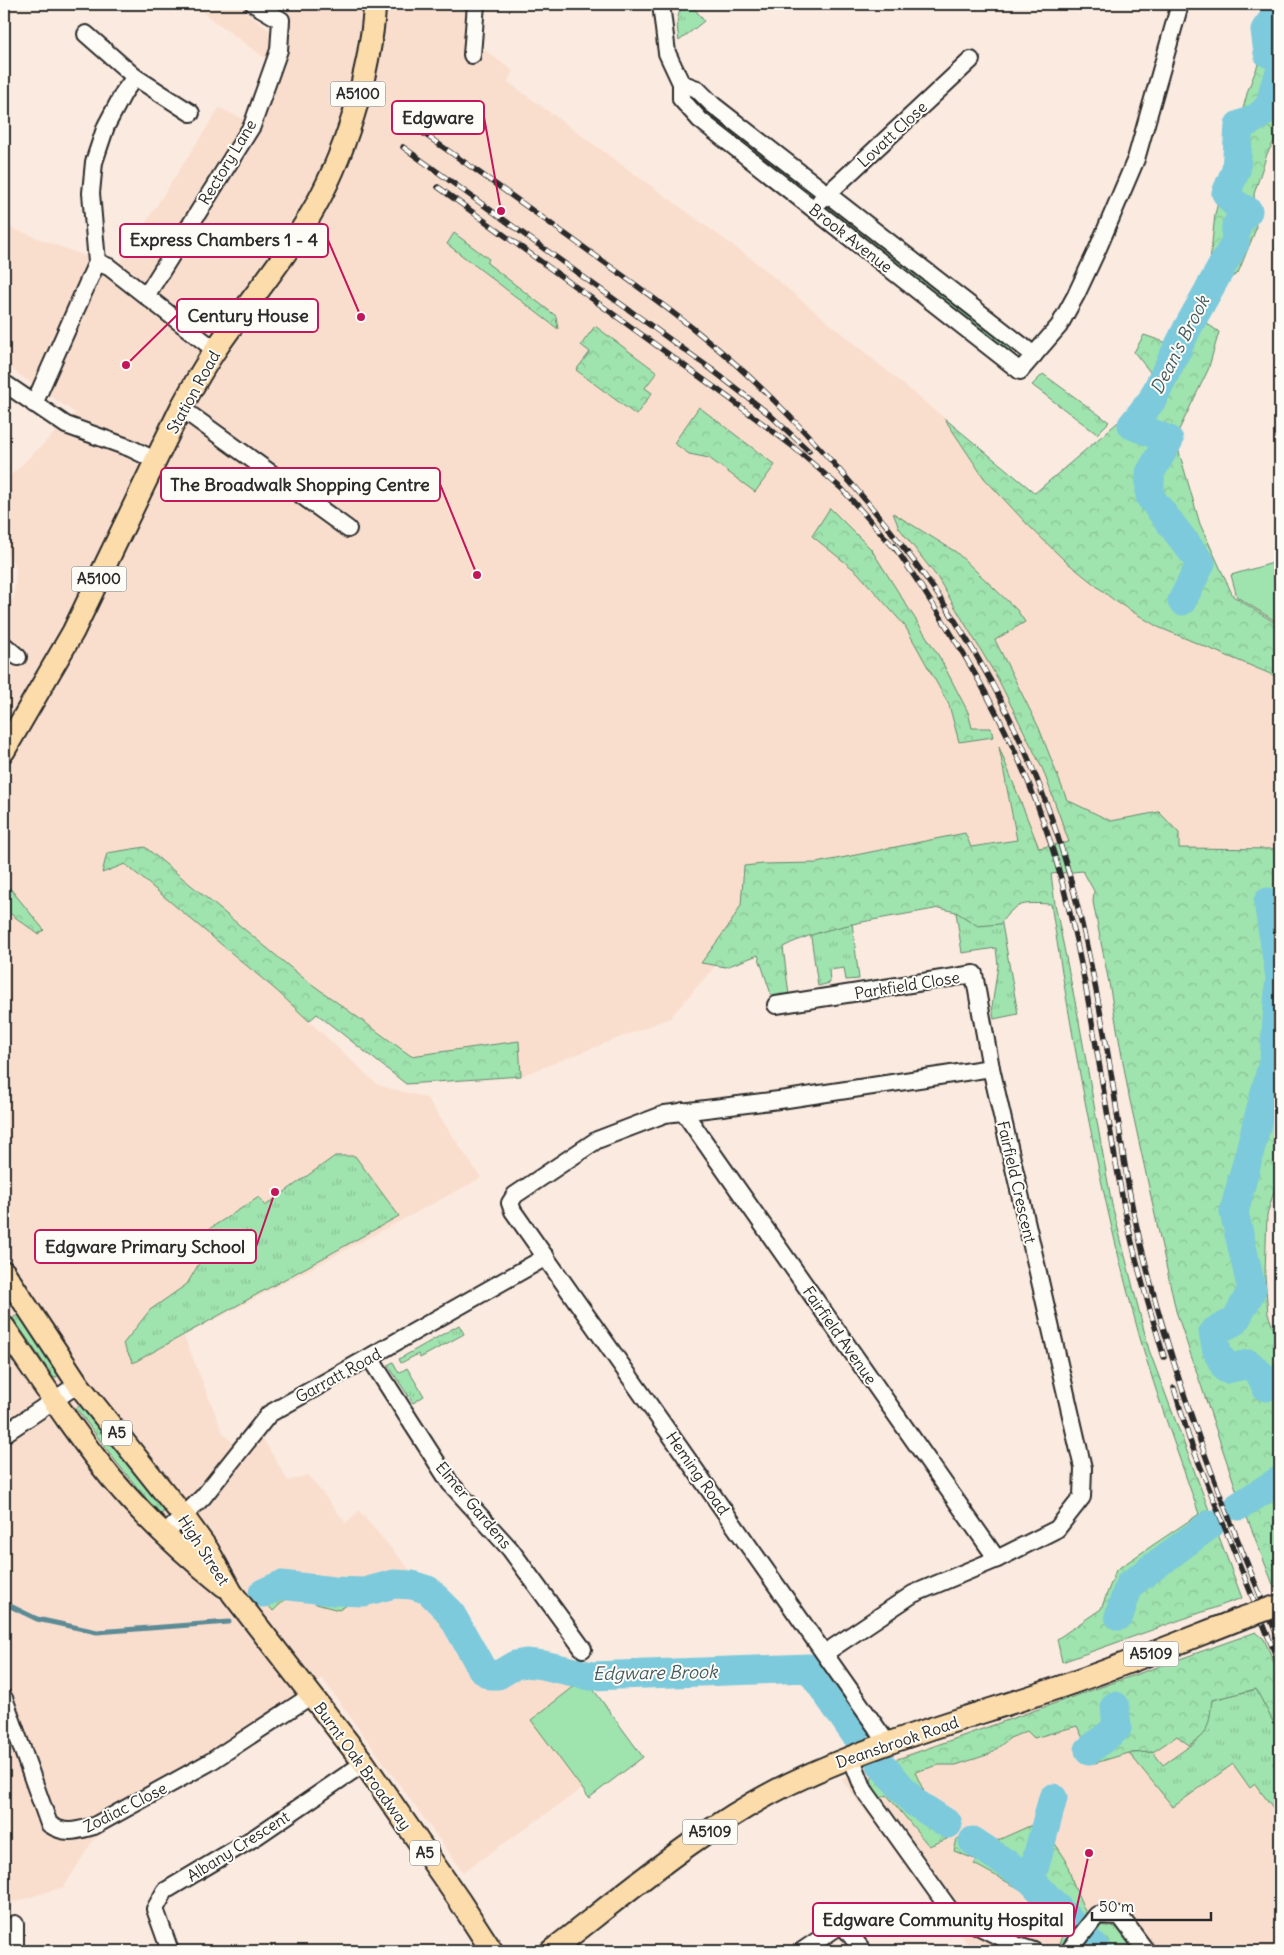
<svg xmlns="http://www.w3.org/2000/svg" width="1284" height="1955" viewBox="0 0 1284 1955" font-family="Delius,sans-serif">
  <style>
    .built { fill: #f9dece }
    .grass { fill: url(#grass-tufts); stroke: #65876c }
    .forest { fill: url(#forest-crowns); stroke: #65876c }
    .green { fill: #9fe3ae; stroke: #65876c }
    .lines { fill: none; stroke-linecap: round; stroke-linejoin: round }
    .stream { stroke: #5c8a95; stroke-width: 5 }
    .river { stroke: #7dcadc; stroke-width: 29 }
    .minor-casing { stroke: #2b2b2b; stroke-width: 20 }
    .major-casing { stroke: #2b2b2b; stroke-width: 25 }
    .minor { stroke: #fdfcf7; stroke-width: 16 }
    .major { stroke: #fcdcab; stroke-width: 21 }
    .rail-casing { stroke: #2b2b2b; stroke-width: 5.5 }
    .rail { stroke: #fdfcf7; stroke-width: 4; stroke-dasharray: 11; stroke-linecap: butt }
    .major-bridge-casing { stroke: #2b2b2b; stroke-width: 25; stroke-linecap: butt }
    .major-bridge { stroke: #fcdcab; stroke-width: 21 }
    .labels { text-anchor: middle; stroke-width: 4; stroke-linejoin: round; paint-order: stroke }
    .shield { fill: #fdfcf7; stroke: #6a6a68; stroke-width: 1 }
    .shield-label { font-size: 15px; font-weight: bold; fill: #2b2b2b }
    .street-label { font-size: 16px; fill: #2b2b2b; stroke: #fdfcf7 }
    .water-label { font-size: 18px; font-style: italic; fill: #445b60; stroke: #fdfcf7 }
    .leader { fill: none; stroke: #c2185b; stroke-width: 2 }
    .callout-dot { fill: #c2185b; stroke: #fdfcf7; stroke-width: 2 }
    .callout { fill: #fdfcf7; stroke: #c2185b; stroke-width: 2 }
    .callout-label { font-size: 18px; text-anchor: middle; font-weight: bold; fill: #2b2b2b }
  </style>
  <defs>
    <pattern id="grass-tufts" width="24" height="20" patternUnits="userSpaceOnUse" patternTransform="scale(1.25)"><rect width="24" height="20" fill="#9fe3ae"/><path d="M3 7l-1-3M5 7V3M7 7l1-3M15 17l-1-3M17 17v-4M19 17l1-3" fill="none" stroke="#89c396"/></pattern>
    <pattern id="forest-crowns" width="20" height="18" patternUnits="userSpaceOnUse" patternTransform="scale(1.25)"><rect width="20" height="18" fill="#9fe3ae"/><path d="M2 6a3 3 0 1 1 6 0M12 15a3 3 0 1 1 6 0" fill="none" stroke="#89c396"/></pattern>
  </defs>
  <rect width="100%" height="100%" fill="#fbeadf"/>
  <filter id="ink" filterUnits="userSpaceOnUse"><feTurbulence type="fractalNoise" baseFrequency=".02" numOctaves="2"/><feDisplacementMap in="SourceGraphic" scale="10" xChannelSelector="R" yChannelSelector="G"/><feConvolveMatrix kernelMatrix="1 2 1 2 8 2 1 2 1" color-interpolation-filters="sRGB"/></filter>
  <g filter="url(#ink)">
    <!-- built -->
    <g class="built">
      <path d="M 191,4 L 246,4 L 245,12 L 276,35 L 269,61 Z"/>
      <path d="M 287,4 L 477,4 L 475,43 L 513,71 L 508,82 L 753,260 L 944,418 L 984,478 L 1064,560 L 1115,601 L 1269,674 L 1280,678 L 1280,849 L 1163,848 L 778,894 L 670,1018 L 521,1076 L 406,1084 L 317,1014 L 309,1021 L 378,1085 L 427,1098 L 481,1178 L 184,1336 L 223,1433 L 242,1452 L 259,1432 L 288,1481 L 308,1475 L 346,1523 L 359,1511 L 410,1570 L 479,1679 L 494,1681 L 529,1671 L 585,1678 L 532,1720 L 582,1789 L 463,1872 L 322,1678 L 93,1840 L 64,1887 L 4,1905 L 4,610 L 14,597 L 16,567 L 4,547 L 4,482 L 75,413 L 4,364 L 4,225 L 82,255 L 120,263 L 219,108 L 253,123 L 284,43 Z"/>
      <path d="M 1256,1632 L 1280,1688 L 1280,1951 L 974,1951 L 954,1928 L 841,1779 L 876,1764 Z"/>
    </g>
    <!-- grass -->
    <g class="grass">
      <path d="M 684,4 L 691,4 L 704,21 L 679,41 C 677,27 675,16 684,4 Z"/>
      <path d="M 685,90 L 812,190 L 813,196 L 810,198 L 711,122 L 685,93 Z"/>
      <path d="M 829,204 L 1013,349 L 1012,352 L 1010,353 L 824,209 Z"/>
      <path d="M 1043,374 L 1109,422 L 1097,434 L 1032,385 Z"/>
      <path d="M 956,912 L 1000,913 L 1018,1014 L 994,1019 L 992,1007 L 998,965 L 996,948 L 962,953 Z"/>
      <path d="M 852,923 L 859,979 L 846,980 L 844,968 L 829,970 L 830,983 L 818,986 L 810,930 Z"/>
      <path d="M 335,1156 L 355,1156 L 399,1216 L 133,1363 L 123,1344 L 150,1310 L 187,1284 L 201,1260 L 198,1236 L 259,1197 L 265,1206 Z"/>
      <path d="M 20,1313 L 61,1374 L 54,1378 L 13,1318 Z"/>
      <path d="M 459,1325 L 464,1334 L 420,1358 L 418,1354 L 401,1363 L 399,1359 Z"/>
      <path d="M 393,1362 L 399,1373 L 407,1368 L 424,1396 L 413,1403 L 388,1365 Z"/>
      <path d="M 83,1404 L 123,1458 L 166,1510 L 160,1515 L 117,1463 L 76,1408 Z"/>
      <path d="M 1257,1689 L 1280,1735 L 1280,1758 L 1273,1763 L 1280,1779 L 1280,1817 L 1255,1784 L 1250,1788 L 1233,1764 L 1173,1807 L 1129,1753 L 1153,1752 L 1163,1765 L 1197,1741 L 1212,1700 Z"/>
    </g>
    <!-- forest -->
    <g class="forest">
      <path d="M 1280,9 L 1280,131 L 1267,154 L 1254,194 L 1256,229 L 1238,273 L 1215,289 L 1210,262 L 1215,214 L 1248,90 Z"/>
      <path d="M 454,233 L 489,259 L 487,263 L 556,316 L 558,329 L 447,244 Z"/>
      <path d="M 1199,318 L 1219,332 L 1208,370 L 1175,438 L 1200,524 L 1233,596 L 1280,626 L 1280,678 L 1158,627 L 1115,601 L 1064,560 L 1026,523 L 984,478 L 944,418 L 1035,493 L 1144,400 L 1150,372 L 1134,352 L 1144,335 L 1170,344 Z"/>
      <path d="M 595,326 L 657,372 L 645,388 L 652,393 L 636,415 L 576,370 L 590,352 L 581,345 Z"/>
      <path d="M 699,407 L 775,465 L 755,492 L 709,458 L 689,454 L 674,443 Z"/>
      <path d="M 830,508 L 871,549 L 940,658 L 968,712 L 972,728 L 991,728 L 993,737 L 959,742 L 949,705 L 905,626 L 857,572 L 812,536 Z"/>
      <path d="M 893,513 L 956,552 L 1017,610 L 1025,622 L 995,640 L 1039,728 L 1067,800 L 1111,821 L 1159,812 L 1179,833 L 1179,848 L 1280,849 L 1280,1072 L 1275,1116 L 1280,1171 L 1267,1215 L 1265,1275 L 1268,1314 L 1280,1346 L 1280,1585 L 1274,1587 L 1236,1489 L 1176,1311 L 1129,1096 L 1109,983 L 1093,902 L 1094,891 L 1083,871 L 1051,874 L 1055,904 L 1078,1016 L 1112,1205 L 1149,1350 L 1242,1598 L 1062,1662 L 1057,1639 L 1101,1609 L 1116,1570 L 1199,1514 C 1179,1456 1157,1397 1140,1338 C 1100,1195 1074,1050 1051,904 C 1024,903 1016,901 1000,924 L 978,926 L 956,912 L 939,908 C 890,918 827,924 783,947 L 789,995 L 772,997 L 758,955 L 726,967 L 701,963 L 730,924 L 741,905 L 744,866 L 763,864 L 816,863 L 965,833 L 971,847 L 1017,840 L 999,747 L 1039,848 L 1069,842 L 1043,770 L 998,679 L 937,577 L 899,528 Z"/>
      <path d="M 145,847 L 302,977 L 411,1056 L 519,1041 L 521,1076 L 406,1084 L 317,1014 L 309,1021 L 277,991 L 125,864 L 102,873 L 107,853 Z"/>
      <path d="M 9,887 L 44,930 L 38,934 L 4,909 L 4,892 Z"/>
      <path d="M 387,1577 L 430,1584 L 490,1672 L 519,1657 L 605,1670 L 634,1671 L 699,1661 L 755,1663 L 813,1662 L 817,1667 L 737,1673 L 735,1669 L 686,1671 L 613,1680 L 594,1679 L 529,1671 L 494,1681 L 479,1679 L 424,1600 L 394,1593 L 367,1593 L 339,1610 L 316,1604 L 310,1593 L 291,1594 L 273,1611 L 254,1589 L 271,1582 L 357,1583 Z"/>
      <path d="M 1256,1632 L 1264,1639 L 1280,1676 L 1280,1735 L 1256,1689 L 1212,1700 C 1209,1723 1210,1733 1189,1745 L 1177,1736 L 1153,1752 L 1129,1753 L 1095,1763 L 1077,1726 L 1034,1738 L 1027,1731 L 1010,1738 L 990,1754 L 956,1765 L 939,1765 L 915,1772 L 930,1805 L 952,1819 L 947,1839 L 929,1846 L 887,1795 L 878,1800 L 871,1780 L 878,1766 Z"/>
      <path d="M 1052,1791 L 1057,1796 L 1057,1815 L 1050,1836 L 1066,1860 L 1074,1886 L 1089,1920 L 1073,1940 L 1057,1951 L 1063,1932 L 1039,1910 L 1042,1901 L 974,1864 L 977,1860 L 954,1851 L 957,1839 C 974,1831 980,1831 996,1841 L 1034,1824 Z"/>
      <path d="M 1097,1925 L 1117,1927 L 1135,1951 L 1078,1951 Z"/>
    </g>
    <!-- green -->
    <g class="green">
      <path d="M 1280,561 L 1280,624 L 1237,597 L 1231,575 Z"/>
      <path d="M 585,1678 L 643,1757 L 589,1798 L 531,1720 Z"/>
    </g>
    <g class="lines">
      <!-- stream -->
      <path class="stream" d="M 4,1603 L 37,1619 L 97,1632 L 229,1622"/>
      <!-- river -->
      <g class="river">
        <path d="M 1280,10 L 1265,30 L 1268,53 L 1280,59"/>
        <path d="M 1182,601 L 1201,563 L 1150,497 L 1150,473 L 1169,440 L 1132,425 L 1152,400 L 1188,327 L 1235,243 L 1236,226 L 1248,211 L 1234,203 L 1226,193 L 1236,170 L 1239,125 C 1251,122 1266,114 1271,101 C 1274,89 1273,85 1280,74"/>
        <path d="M 1268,902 L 1280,978 L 1274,1058 L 1234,1212 L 1252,1290 L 1235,1321 L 1213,1332 L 1217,1351 L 1226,1369 L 1249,1364 L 1260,1374 L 1266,1387 L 1280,1377"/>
        <path d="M 1239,1506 L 1280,1480"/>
        <path d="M 263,1593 L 281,1585 L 334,1591 L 364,1592 L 394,1584 L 412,1585 L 428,1590 L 450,1612 L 482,1669 L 490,1675 L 498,1675 L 515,1665 L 526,1663 L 543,1665 L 591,1676 L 809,1668 L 855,1734"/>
        <path d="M 1119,1616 L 1129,1585 L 1211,1524"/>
        <path d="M 1089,1750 L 1117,1728 L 1115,1706"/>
        <path d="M 881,1764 L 914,1802 L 948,1824"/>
        <path d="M 973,1841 L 1031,1880 L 1098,1951"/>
        <path d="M 1031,1880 L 1053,1798"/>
      </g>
      <defs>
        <g id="minor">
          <path d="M 661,4 L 667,53 L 681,83 L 681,99 L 700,120 L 1020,371 L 1059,326 L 1076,295 L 1098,248 L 1136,159 L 1180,4"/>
          <path d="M 86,34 L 135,77 L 191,113"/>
          <path d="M 472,55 L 476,4"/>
          <path d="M 681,83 L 697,89 L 713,105 L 1034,355"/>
          <path d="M 820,201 L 971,60"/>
          <path d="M 97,262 L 109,267 L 215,350"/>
          <path d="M 146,296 L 252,126 L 279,50 L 281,20 L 254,4"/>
          <path d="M 4,383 L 66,425 L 130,448 L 157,461"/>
          <path d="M 34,404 L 97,262 L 91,193 L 94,162 L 106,126 L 124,92 L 135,77"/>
          <path d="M 181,408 L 348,529"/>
          <path d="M 4,645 L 18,657"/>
          <path d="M 776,1005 L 974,974 L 991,1068"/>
          <path d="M 683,1111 L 997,1559"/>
          <path d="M 370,1358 L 450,1483 L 510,1549 L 583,1649"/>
          <path d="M 4,1434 L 78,1384"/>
          <path d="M 165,1534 L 203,1497 L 269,1414 L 546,1257"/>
          <path d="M 825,1653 L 913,1594 L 997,1559 L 1057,1529 L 1082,1497 L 1083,1468 L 991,1068 L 787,1099 L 665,1114 L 597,1140 L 515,1195 L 510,1203 L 513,1211 L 888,1744"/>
          <path d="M 4,1698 L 49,1824 C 65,1835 76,1831 94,1826 L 210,1762 L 312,1695"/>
          <path d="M 851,1757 L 864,1790 L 952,1913 L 1016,1945 L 1034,1951"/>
          <path d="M 12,1951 L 15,1945 L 15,1924"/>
          <path d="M 170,1951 L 155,1909 L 165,1891 L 257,1836 L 364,1763"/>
          <path d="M 802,1951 L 842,1924 L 863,1951"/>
          <path d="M 1069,1951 L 1097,1915 L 1120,1916 L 1146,1951"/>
        </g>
        <g id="major">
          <path d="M 4,751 L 73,632 L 181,408 C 192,388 203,368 216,349 C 246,305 281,264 308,219 C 345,158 370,74 375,4"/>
          <path d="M 4,1272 L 78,1384 L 184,1517 L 208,1550 L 232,1593 L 364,1763 L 459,1900 L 492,1951"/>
          <path d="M 4,1327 C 39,1378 73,1431 112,1479 C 145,1518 184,1554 224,1586"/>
          <path d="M 551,1951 C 626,1893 706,1824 791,1783 C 872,1744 960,1720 1045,1692 C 1110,1671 1173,1645 1237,1620"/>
        </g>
      </defs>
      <!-- minor casing -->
      <use href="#minor" class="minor-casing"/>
      <!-- major casing -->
      <use href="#major" class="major-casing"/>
      <!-- minor -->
      <use href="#minor" class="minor"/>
      <!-- major -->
      <use href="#major" class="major"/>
      <defs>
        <g id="rail">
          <path d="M 411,125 C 464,161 516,199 568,236 C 612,268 657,299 700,334 C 745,370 787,412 825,454 C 923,561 998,671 1048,808 C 1075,882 1091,961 1105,1038 C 1116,1095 1121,1153 1133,1210 C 1165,1359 1220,1502 1280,1642"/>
          <path d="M 403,147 L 711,369 L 769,414 L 809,451"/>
          <path d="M 438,187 L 729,398 L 791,445 L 842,489 L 897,551"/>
          <path d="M 894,546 C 962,646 1020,740 1055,857 C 1089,972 1101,1090 1124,1206 C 1134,1257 1149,1307 1164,1357"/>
          <path d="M 1174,1388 L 1189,1438 L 1280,1666"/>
        </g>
      </defs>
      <!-- rail casing -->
      <use href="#rail" class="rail-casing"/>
      <!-- rail -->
      <use href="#rail" class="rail"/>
      <defs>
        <path id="major-bridge" d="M 1237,1620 L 1280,1605"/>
      </defs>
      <!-- major-bridge casing -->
      <use href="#major-bridge" class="major-bridge-casing"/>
      <!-- major-bridge -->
      <use href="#major-bridge" class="major-bridge"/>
    </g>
  </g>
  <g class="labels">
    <!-- shield labels -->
    <g class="shield">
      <rect x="330.5" y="81.5" width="55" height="25" rx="4"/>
      <rect x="71.5" y="566.5" width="55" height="25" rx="4"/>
      <rect x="102" y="1420.5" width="30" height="25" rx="4"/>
      <rect x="1123.5" y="1641.5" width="55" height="25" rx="4"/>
      <rect x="682.5" y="1819.5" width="55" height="25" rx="4"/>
      <rect x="410" y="1840.5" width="30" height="25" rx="4"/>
    </g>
    <g class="shield-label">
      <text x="358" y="99">A5100</text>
      <text x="99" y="584">A5100</text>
      <text x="117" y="1438">A5</text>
      <text x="1151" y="1659">A5109</text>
      <text x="710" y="1837">A5109</text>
      <text x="425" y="1858">A5</text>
    </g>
    <!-- street labels -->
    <g class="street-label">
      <text transform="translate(892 134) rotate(-43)" y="6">Lovatt Close</text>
      <text transform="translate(227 162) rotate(-59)" y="6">Rectory Lane</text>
      <text transform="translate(851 238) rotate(38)" y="6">Brook Avenue</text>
      <text transform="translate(193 392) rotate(-61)" y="6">Station Road</text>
      <text transform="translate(907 985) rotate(-9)" y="6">Parkfield Close</text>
      <text transform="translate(1017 1182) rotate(77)" y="6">Fairfield Crescent</text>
      <text transform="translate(840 1335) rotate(55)" y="6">Fairfield Avenue</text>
      <text transform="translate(338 1375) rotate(-29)" y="6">Garratt Road</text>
      <text transform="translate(698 1473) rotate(55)" y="6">Heming Road</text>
      <text transform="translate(474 1505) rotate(50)" y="6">Elmer Gardens</text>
      <text transform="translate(204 1550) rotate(57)" y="6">High Street</text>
      <text transform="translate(897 1742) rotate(-19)" y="6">Deansbrook Road</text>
      <text transform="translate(363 1766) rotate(54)" y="6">Burnt Oak Broadway</text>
      <text transform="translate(125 1807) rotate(-27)" y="6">Zodiac Close</text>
      <text transform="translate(238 1846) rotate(-32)" y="6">Albany Crescent</text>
    </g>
    <!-- water labels -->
    <g class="water-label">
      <text transform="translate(1180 345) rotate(-63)" y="6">Dean's Brook</text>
      <text transform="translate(655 1673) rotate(-1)" y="6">Edgware Brook</text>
    </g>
  </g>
  <!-- callouts -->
  <path class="leader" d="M501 211L484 117M361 317L328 240M126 365L177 315M477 575L440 484M275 1192L256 1247M1089 1853L1074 1920"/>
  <g class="callout-dot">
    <circle cx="501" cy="211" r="5"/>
    <circle cx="361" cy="317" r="5"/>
    <circle cx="126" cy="365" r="5"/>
    <circle cx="477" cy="575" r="5"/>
    <circle cx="275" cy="1192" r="5"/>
    <circle cx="1089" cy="1853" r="5"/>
  </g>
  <g class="callout">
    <rect x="392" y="101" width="92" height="33" rx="5"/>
    <rect x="120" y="224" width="208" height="33" rx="5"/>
    <rect x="177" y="299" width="141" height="33" rx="5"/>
    <rect x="161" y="468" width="279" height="33" rx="5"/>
    <rect x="35" y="1230" width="221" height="33" rx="5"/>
    <rect x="813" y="1903" width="261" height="33" rx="5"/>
  </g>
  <g class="callout-label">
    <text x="438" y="124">Edgware</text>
    <text x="224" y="246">Express Chambers 1 - 4</text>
    <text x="248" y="322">Century House</text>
    <text x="300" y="491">The Broadwalk Shopping Centre</text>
    <text x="145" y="1253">Edgware Primary School</text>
    <text x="943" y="1926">Edgware Community Hospital</text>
  </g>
  <!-- margin -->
  <rect width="1284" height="1955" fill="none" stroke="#fdfcf7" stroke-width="20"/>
  <rect x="10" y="10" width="1264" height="1935" fill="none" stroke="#2b2b2b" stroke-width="2" filter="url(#ink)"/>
  <!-- scale -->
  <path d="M1092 1912v8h119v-8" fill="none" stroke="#2b2b2b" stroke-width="2.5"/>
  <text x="1099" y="1912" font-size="15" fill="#2b2b2b" stroke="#fdfcf7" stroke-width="4" paint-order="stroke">50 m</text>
</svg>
